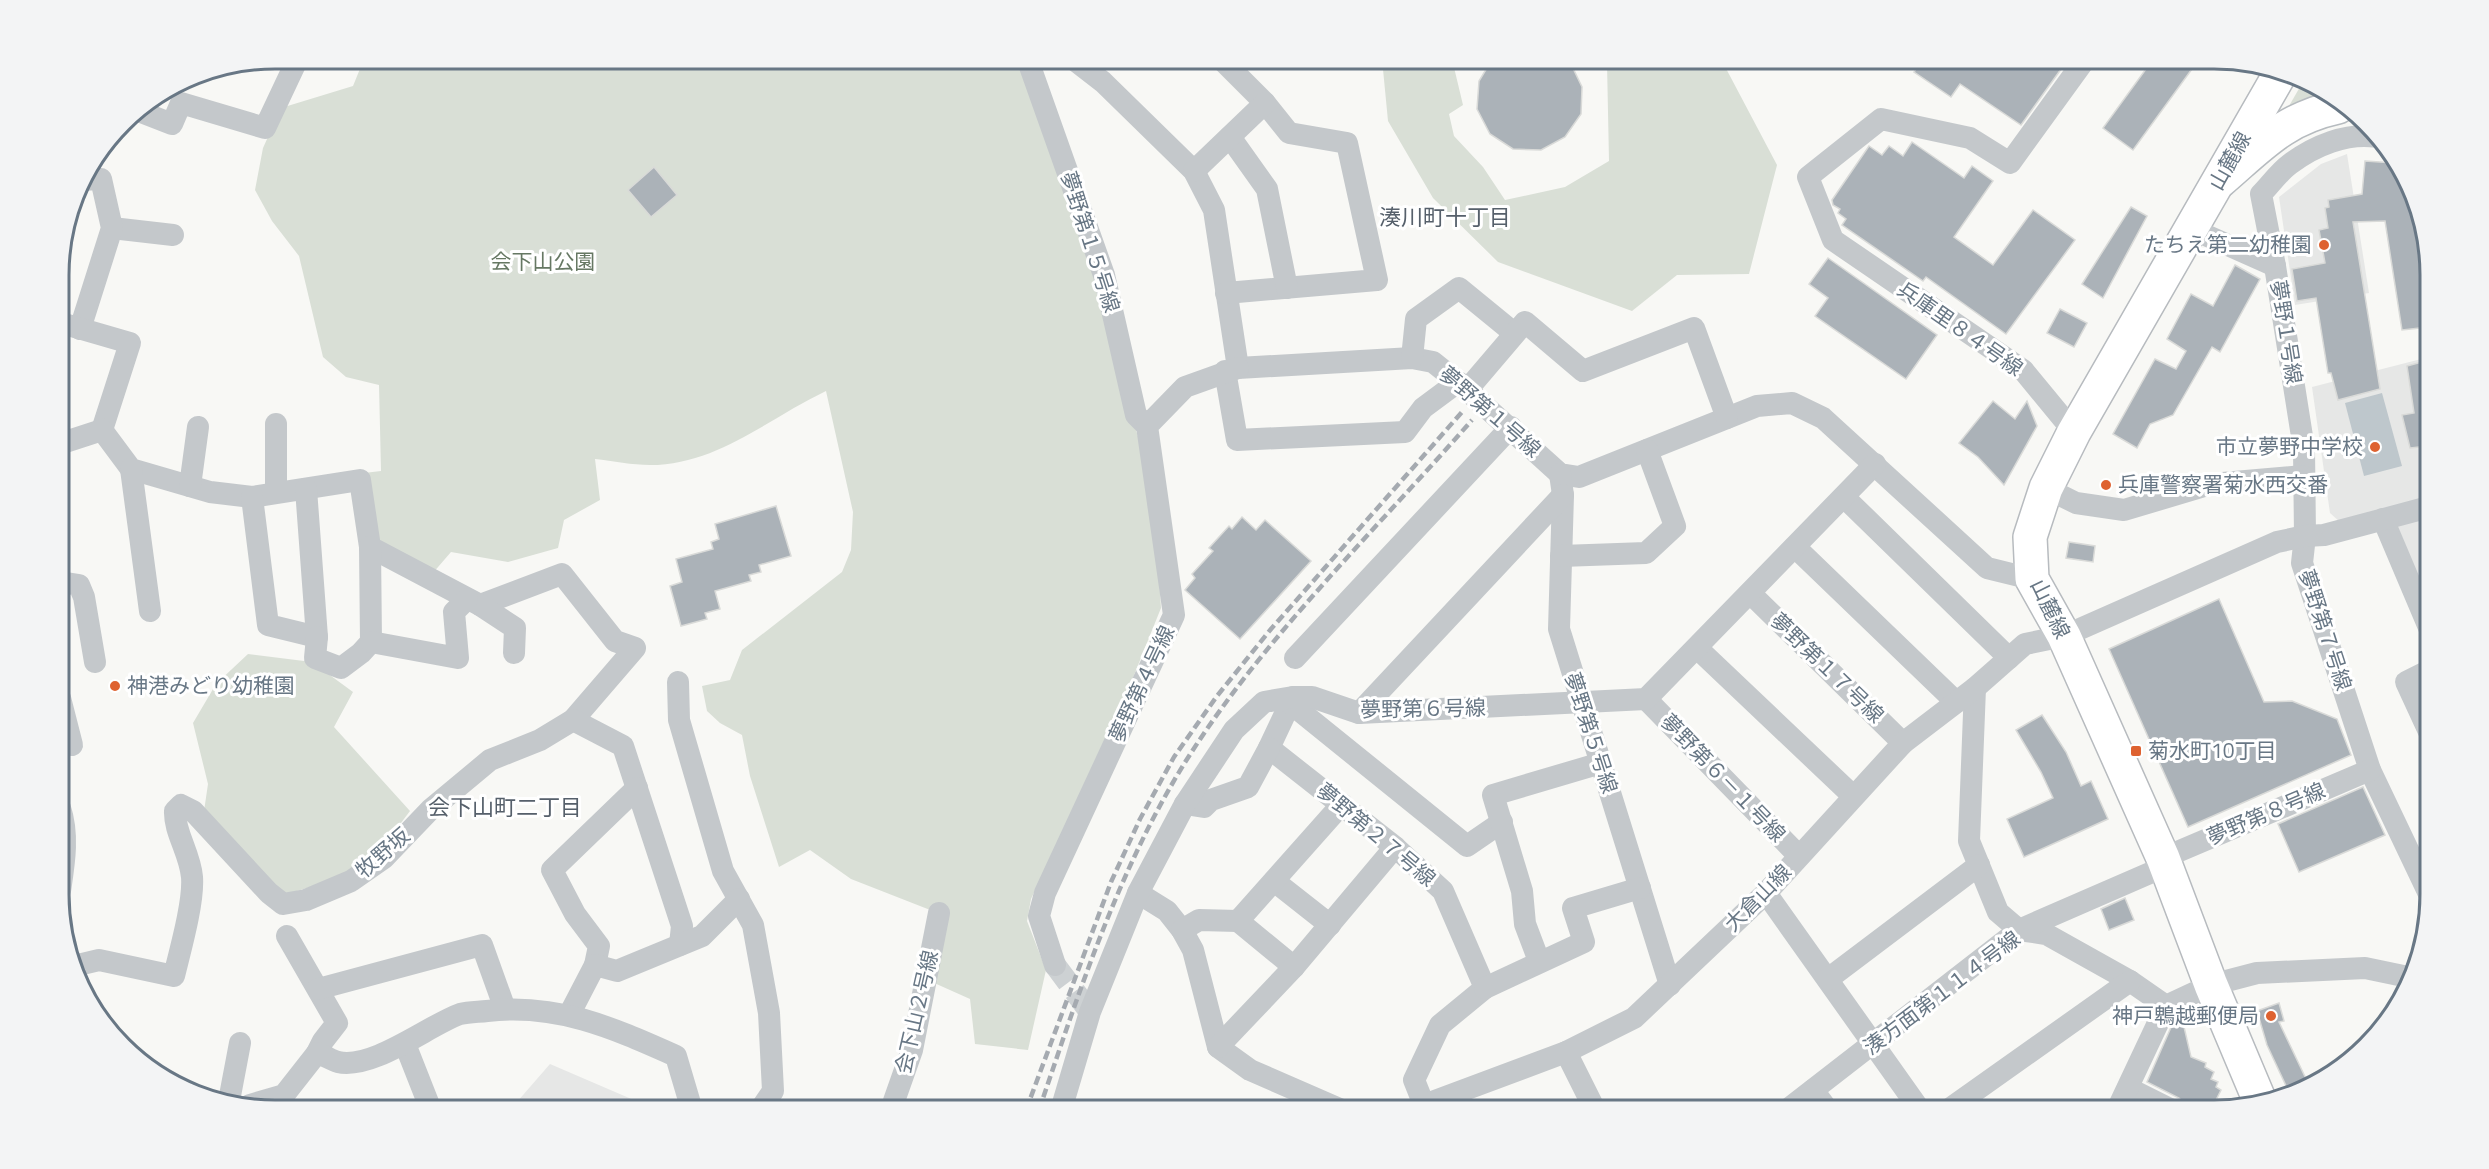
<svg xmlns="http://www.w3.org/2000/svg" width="2489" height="1169" viewBox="0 0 2489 1169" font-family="'Titillium Web','Noto Sans JP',sans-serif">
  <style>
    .built { fill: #e6e7e6 }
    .green { fill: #d9dfd6 }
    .water { fill: #bec7cc }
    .building { fill: #abb2b8; stroke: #d9dad8; stroke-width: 1.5 }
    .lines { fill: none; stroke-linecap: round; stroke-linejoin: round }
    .street-tunnel { stroke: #cdd1d3; stroke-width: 22; stroke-dasharray: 22 11; stroke-linecap: butt }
    .secondary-casing { stroke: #b6bbbf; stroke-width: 36 }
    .primary-casing { stroke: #b7bbbf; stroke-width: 36 }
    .street { stroke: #c4c8cb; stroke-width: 22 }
    .secondary { stroke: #fff; stroke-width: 33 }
    .primary { stroke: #fff; stroke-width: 33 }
    .rail { stroke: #a5aab0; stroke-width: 4.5; stroke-dasharray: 9 4.5; stroke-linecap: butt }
    .poi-dot { fill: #de6230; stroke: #fff; stroke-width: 2 }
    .labels { text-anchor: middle; stroke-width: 6; stroke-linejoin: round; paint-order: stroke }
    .street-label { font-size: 21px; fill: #687785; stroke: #fff }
    .poi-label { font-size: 21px; fill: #687785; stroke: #fff; text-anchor: end }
    .park-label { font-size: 21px; fill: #667863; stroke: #fff }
    .neighbourhood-label { font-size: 22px; fill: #56606b; stroke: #fff }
    .rim { fill: none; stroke: #687785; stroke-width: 3 }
  </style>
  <rect width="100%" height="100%" fill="#f8f8f5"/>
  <!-- built -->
  <g class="built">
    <path d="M 2347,154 L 2369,293 L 2295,305 L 2279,197 L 2321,164 Z"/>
    <path d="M 2429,357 L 2430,604 L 2390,508 L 2340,522 L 2330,513 L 2312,387 Z"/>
    <path d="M 550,1064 L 657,1110 L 510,1110 Z"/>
  </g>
  <!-- green -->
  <g class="green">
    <path d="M 364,59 L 1021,59 L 1097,276 L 1124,395 L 1141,445 L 1157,548 L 1161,608 L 1130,685 L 1031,899 L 1027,921 L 1046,970 L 1028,1050 L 975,1044 L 970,999 L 932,982 L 943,915 L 851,879 L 810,850 L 779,867 L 750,776 L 742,735 L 720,723 L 707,711 L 702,686 L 730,680 L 742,650 L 842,572 L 851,550 L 853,512 L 826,391 C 769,418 717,465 650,465 C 632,465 613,461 595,459 L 600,500 L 564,520 L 558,548 L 508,562 L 451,552 L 432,574 L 372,539 L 364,473 L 381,471 L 379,385 L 346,377 L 323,357 L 299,256 L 272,221 L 255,190 L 263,148 L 281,108 L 353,86 Z"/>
    <path d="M 1382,59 L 1452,59 L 1463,105 L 1449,114 L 1454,136 L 1483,167 L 1505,200 L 1565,187 L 1609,161 L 1607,63 L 1604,59 L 1721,59 L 1777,165 L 1749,274 L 1677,275 L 1632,311 L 1498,262 L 1433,198 L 1388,121 Z"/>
    <path d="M 2304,80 L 2321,94 L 2289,106 Z"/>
    <path d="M 248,654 L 312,662 L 353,692 L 334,727 L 410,811 L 376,856 L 345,877 L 283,895 L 204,811 L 208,784 L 193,723 L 216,684 Z"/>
  </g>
  <!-- water -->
  <path class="water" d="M 2382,393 L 2402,466 L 2364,476 L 2345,403 Z"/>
  <!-- building -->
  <g class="building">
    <path d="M 1493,58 L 1564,58 L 1570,62 L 1582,87 L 1581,114 L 1565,137 L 1541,150 L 1513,149 L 1490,134 L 1477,109 L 1479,81 Z"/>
    <path d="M 1923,58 L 2069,58 L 2021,125 L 1960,84 L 1951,97 L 1914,72 Z"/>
    <path d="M 2154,58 L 2200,58 L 2133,150 L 2103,128 Z"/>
    <path d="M 1912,142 L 1964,178 L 1972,166 L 1993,181 L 1954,237 L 1993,265 L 2033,210 L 2075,240 L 2006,334 L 1926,277 L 1923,281 L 1842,225 L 1846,219 L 1838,213 L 1840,209 L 1833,205 L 1832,200 L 1869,146 L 1882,155 L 1889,146 L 1903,156 Z"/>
    <path d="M 2365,161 L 2394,163 L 2429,247 L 2429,327 L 2402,330 L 2385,221 L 2353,222 L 2380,389 L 2338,400 L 2331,373 L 2328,373 L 2316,298 L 2297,301 L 2292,269 L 2325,263 L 2319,230 L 2328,228 L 2325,208 L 2329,207 L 2328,200 L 2362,194 Z"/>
    <path d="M 654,167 L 677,195 L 651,217 L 628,190 Z"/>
    <path d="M 2131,207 L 2147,216 L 2103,298 L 2082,284 Z"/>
    <path d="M 1828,258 L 1937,335 L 1906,379 L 1815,316 L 1828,298 L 1809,284 Z"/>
    <path d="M 2235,265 L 2260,279 L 2220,352 L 2212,347 L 2173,415 L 2150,424 L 2137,448 L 2113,434 L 2155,359 L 2176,369 L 2186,351 L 2167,339 L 2191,294 L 2213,306 Z"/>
    <path d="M 2060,309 L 2087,323 L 2074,347 L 2047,333 Z"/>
    <path d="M 2429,360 L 2429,446 L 2410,448 L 2402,415 L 2414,413 L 2407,366 Z"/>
    <path d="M 1993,401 L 2015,419 L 2027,401 L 2037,426 L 2004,485 L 1978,457 L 1959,443 Z"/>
    <path d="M 776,506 L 791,556 L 759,565 L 761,572 L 749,575 L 751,581 L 715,591 L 720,609 L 705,613 L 707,619 L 681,626 L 670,586 L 682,582 L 676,559 L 713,549 L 711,542 L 719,539 L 715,524 Z"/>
    <path d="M 1242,517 L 1256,530 L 1265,520 L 1311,561 L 1240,639 L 1185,590 L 1195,578 L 1192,574 L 1213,551 L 1209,548 L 1229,526 L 1232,529 Z"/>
    <path d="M 2069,542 L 2095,546 L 2093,562 L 2066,558 Z"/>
    <path d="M 2219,599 L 2264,702 L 2292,701 L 2337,719 L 2351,755 L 2188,827 L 2109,649 Z"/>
    <path d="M 2042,715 L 2066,752 L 2081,786 L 2091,781 L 2108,819 L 2024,857 L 2007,819 L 2053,798 L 2041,772 L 2016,730 Z"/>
    <path d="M 2363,787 L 2385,835 L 2299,872 L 2278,824 Z"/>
    <path d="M 2125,898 L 2134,920 L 2109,930 L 2101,909 Z"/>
    <path d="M 2279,1003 L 2284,1021 L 2279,1022 L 2308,1083 L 2288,1090 L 2267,1045 L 2257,1011 Z"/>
    <path d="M 2181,1014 L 2191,1057 L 2206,1063 L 2205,1067 L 2214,1072 L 2211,1079 L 2218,1082 L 2216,1087 L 2221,1090 L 2211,1110 L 2186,1110 L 2184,1103 L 2179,1098 L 2147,1082 L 2176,1016 Z"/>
  </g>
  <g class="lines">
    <!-- street-tunnel -->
    <path class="street-tunnel" d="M 1055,965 L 1090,1012"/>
    <defs>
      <path id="secondary" d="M 2220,181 C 2261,146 2283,119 2338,107"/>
      <path id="primary" d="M 2259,1099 L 2211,985 L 2163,858 L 2064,636 L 2032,579 L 2030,537 L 2046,488 L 2074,432 L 2281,72"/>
    </defs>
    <!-- secondary casing -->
    <use href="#secondary" class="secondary-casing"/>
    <!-- primary casing -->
    <use href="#primary" class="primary-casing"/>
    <!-- street -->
    <g class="street">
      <path d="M 1027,58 L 1104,275 L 1136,415 L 1147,426"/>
      <path d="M 1072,58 L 1103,82 L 1194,171 L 1214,210 L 1238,368 L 1412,358 L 1433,362 L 1458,382 L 1560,474 L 1579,477 L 1757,406 L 1792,403 L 1823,418 L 1987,568 L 2032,579"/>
      <path d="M 1220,58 L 1265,103 L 1289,133 L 1347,143 L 1377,280 L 1226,293"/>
      <path d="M 136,110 L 172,124 L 181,103 L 265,128 L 298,58"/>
      <path d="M 1230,137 L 1267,189 L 1287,288"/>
      <path d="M 2377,137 C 2347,132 2314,146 2290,164 C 2279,172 2270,185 2261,194 L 2275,266 L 2304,449 L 2305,536 L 2302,563 L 2370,770 L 2430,896"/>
      <path d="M 1194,171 L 1265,103"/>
      <path d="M 112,228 L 173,235"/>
      <path d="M 2192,229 L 2275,266"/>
      <path d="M 80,329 L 112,228 L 101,179 L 81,180"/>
      <path d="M 59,332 L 61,323 L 130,343 L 102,430"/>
      <path d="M 1412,358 L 1416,319 L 1459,288 L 1514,333"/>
      <path d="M 1225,371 L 1237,440 L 1405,432 L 1423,408 L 1458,382"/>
      <path d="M 1467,390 L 1525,322 L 1583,371 L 1694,328 L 1727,418"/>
      <path d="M 2074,432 L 2023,370 L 1833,240 L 1808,177 L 1881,119 L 1970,138 L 2010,163 L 2086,58"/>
      <path d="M 59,444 L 102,430 L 131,469 L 210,492 L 252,497 L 360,480 L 370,547 L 480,605 L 562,574 L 615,641 L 635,648 L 573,720 L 540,740 L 490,760 L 430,810 L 384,858 L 351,881 L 306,900 L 283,904 L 269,893 L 193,811 L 181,805 L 175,811 C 174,832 190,853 192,877 C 194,902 180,951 174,976 L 99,960 L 78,965"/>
      <path d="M 131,469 L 150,611"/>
      <path d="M 1560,474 L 1563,495 L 1559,629 L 1670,985"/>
      <path d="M 190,486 L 198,427"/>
      <path d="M 2046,488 L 2076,503 L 2124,510 L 2211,484 L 2303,476"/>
      <path d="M 276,492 L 276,424"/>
      <path d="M 252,497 L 268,625 L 317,637 L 306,489"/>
      <path d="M 1844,497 L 2009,658"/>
      <path d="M 2383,519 L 2430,630"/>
      <path d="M 1795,547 L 1956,702"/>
      <path d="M 1561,556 L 1646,553 L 1675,526 L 1647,450"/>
      <path d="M 60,582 L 79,585 L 84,597 L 95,662"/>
      <path d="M 1750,593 L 1903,743"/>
      <path d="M 480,605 L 515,628 L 514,653"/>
      <path d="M 317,637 L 315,658 L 341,668 L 361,653 L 371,642 L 370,547"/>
      <path d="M 371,642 L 458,658 L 454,612 L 467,599"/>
      <path d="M 1697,648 L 1853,796"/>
      <path d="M 1295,658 L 1511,427"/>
      <path d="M 2430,670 L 2406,682 L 2430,734"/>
      <path d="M 678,682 L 679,720 L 723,871 L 753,925 L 769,1013 L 773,1091 L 760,1110"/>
      <path d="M 1975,688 L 1969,841 L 1998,912 L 2019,930"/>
      <path d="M 1293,697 L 1269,748 L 1395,847 L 1443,891 L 1485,988 L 1440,1025 L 1414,1080 L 1424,1105"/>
      <path d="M 60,698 L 72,745"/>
      <path d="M 1646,699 L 1799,856"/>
      <path d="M 1290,703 L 1467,846 L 1502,822"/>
      <path d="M 1359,713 L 1563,495"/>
      <path d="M 573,720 L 623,746 L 682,926 L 680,945"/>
      <path d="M 1185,804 L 1204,807 L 1211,800 L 1248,787 L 1269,748"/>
      <path d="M 60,808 C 69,835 64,864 60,891"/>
      <path d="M 2163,858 L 2370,770"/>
      <path d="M 1274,881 L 1330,925"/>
      <path d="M 1138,893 L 1167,911 L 1182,930 L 1193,950 L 1218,1047 L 1250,1070 L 1342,1110"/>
      <path d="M 1766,893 L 1920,1110"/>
      <path d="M 1238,921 L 1294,967"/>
      <path d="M 1182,930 L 1199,920 L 1238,921 L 1342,804"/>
      <path d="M 2019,930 L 2046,934 L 2130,981 L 2166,1006"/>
      <path d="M 287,936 L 337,1023 L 323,1041 L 317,1053"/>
      <path d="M 1539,961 L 1525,924 L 1522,891 L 1493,795 L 1601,763"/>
      <path d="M 595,965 L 599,946 L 575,914 L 552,870 L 637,788"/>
      <path d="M 1055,965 L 1039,916 L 1045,893 L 1174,615 L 1147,426 L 1185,387 L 1238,368"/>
      <path d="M 1828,979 L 1979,865"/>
      <path d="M 1485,988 L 1584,942 L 1573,908 L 1640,888"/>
      <path d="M 318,989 L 482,945 L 505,1009"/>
      <path d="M 569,1015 L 595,965 L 617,971 L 702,936 L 739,899"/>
      <path d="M 405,1044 L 431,1110"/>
      <path d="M 1218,1047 L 1294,967 L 1395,847"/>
      <path d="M 1566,1052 L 1595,1110"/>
      <path d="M 2128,1088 L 2172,1110"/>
      <path d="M 1813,1090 L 1828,1110"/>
      <path d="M 229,1101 L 240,1043"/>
      <path d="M 250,1105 L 284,1095 L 317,1053 C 324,1055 331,1060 338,1062 C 373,1070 429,1025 460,1014 C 469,1012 479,1012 487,1011 C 558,1003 613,1028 676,1056 L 692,1110"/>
      <path d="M 893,1110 L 894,1101 L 912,1050 L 939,913"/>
      <path d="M 1061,1110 L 1090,1012 L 1138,893 L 1185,804 L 1234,730 L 1264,702 L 1293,697 L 1312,697 L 1359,713 L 1646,699 L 1875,464"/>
      <path d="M 1416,1110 L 1424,1105 L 1566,1052 L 1634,1018 L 1766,893 L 1903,743 L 1975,688 L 2025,644 L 2064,636 L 2277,542 L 2305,536 L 2324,535 L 2429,507"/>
      <path d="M 1787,1110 L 2019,930 L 2166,866"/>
      <path d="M 1948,1110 L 2130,981"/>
      <path d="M 2117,1110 L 2166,1006 L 2211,985 L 2257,973 L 2365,968 L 2413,978"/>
    </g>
    <!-- secondary -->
    <use href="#secondary" class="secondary"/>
    <!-- primary -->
    <use href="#primary" class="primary"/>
    <!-- rail -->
    <g class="rail">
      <path d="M 1026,1110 L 1111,882 L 1140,819 L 1174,757 L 1217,696 L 1271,629 L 1462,412"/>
      <path d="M 1039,1110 C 1079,992 1118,871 1184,764 C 1261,640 1376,530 1472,420"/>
    </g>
  </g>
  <!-- markers -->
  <g class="poi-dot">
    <circle cx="2324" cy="245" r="6"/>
    <circle cx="2375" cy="447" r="6"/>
    <circle cx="2106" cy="485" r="6"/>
    <circle cx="115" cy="686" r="6"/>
    <rect x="2130" y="745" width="12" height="12" rx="3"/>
    <circle cx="2271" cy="1016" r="6"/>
  </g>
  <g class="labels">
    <!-- street labels -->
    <g class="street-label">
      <text transform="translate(2230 161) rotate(-61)" y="7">山麓線</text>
      <text transform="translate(1090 242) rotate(72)" y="7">夢野第１５号線</text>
      <text transform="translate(1960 329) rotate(35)" y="7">兵庫里８４号線</text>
      <text transform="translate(2286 332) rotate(81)" y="7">夢野１号線</text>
      <text transform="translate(1490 412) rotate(41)" y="7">夢野第１号線</text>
      <text transform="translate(2050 609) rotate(64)" y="7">山麓線</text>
      <text transform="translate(2325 630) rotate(72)" y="7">夢野第７号線</text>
      <text transform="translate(1827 668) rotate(44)" y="7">夢野第１７号線</text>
      <text transform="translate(1142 684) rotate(-65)" y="7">夢野第４号線</text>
      <text transform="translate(1423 709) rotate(-1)" y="7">夢野第６号線</text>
      <text transform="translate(1591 733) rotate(72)" y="7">夢野第５号線</text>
      <text transform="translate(1723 778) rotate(46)" y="7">夢野第６－１号線</text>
      <text transform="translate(2266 814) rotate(-23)" y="7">夢野第８号線</text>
      <text transform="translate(1376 835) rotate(40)" y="7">夢野第２７号線</text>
      <text transform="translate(383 853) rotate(-41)" y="7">牧野坂</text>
      <text transform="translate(1758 898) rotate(-45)" y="7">大倉山線</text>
      <text transform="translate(1942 993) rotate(-37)" y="7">湊方面第１１４号線</text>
      <text transform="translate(917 1012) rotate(-77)" y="7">会下山２号線</text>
    </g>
    <!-- poi labels -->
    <g class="poi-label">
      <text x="2312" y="252">たちえ第二幼稚園</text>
      <text x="2363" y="454">市立夢野中学校</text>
      <text x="2118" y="492" text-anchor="start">兵庫警察署菊水西交番</text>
      <text x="127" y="693" text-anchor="start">神港みどり幼稚園</text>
      <text x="2148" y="758" text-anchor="start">菊水町10丁目</text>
      <text x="2259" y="1023">神戸鵯越郵便局</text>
    </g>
    <!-- park labels -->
    <g class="park-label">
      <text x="543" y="269">会下山公園</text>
    </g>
    <!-- neighbourhood labels -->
    <g class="neighbourhood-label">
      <text x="1445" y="225">湊川町十丁目</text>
      <text x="505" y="815">会下山町二丁目</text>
    </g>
  </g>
  <!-- crop -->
  <path d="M0 0H2489V1169H0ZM275 69H2214A206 206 0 0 1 2420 275V894A206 206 0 0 1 2214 1100H275A206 206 0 0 1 69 894V275A206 206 0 0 1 275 69Z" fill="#f3f4f5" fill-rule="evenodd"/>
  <path class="rim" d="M275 69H2214A206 206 0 0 1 2420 275V894A206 206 0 0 1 2214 1100H275A206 206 0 0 1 69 894V275A206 206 0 0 1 275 69Z"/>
</svg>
